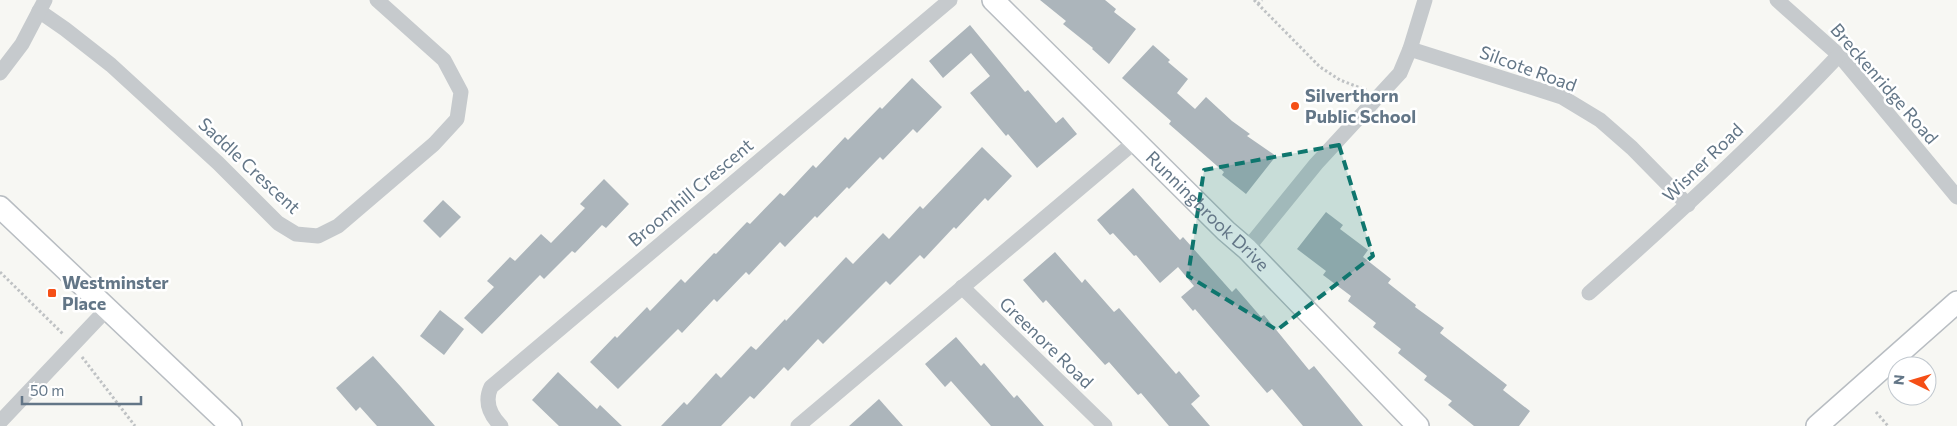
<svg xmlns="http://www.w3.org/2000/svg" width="1957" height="426" viewBox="0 0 1957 426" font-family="Commissioner,sans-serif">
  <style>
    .building { fill: #acb5bb }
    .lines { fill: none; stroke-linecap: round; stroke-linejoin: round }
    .secondary-casing { stroke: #b8bdc2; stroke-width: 24 }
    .path { stroke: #bfc2c4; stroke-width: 3; stroke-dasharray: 2.5 2.5; stroke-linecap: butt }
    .street { stroke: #c6cacd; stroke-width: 15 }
    .secondary { stroke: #fff; stroke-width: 21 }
    .marked { fill: #0f766e; fill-opacity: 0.2; stroke: #0f766e; stroke-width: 4; stroke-dasharray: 10 6; stroke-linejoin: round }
    .poi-dot { fill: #f54f16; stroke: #fff; stroke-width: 2 }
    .labels { text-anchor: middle; stroke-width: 5; stroke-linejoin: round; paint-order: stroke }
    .street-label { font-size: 18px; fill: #637687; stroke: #fff }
    .poi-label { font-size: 18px; font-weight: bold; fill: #637687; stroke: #fff; text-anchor: start }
  </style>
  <rect width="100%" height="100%" fill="#f7f7f3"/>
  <!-- building -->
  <g class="building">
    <path d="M 1040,0 L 1105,0 L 1116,9 L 1114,12 L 1136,29 L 1109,64 L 1092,49 L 1093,48 L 1063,24 L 1066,21 Z"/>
    <path d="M 970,25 L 1025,92 L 1028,90 L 1056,123 L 1063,117 L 1077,134 L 1037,168 L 1008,134 L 1006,136 L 970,93 L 990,76 L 971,53 L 943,78 L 929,61 Z"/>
    <path d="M 1153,45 L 1170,60 L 1168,62 L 1188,79 L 1177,93 L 1195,109 L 1206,97 L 1232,121 L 1250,134 L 1247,136 L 1276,156 L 1246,194 L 1222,175 L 1224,172 L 1169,124 L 1171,121 L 1122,78 Z"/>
    <path d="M 912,78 L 942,107 L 917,133 L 913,129 L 883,160 L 880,157 L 849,189 L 847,187 L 817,218 L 815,216 L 785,247 L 780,242 L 749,275 L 746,272 L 717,302 L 714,299 L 682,333 L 678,329 L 618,389 L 590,362 L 615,336 L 617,338 L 647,307 L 650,311 L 681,279 L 685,283 L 714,253 L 716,254 L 747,222 L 750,224 L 780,193 L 784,196 L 813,165 L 816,168 L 845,137 L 848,140 L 880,107 L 882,109 Z"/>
    <path d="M 982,147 L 1012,176 L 988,201 L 985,198 L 956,229 L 954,227 L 924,259 L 920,255 L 890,285 L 886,281 L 823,344 L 818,339 L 788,371 L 784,367 L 754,399 L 750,396 L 721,426 L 661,426 L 684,402 L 687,405 L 716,373 L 721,378 L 751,346 L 756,350 L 785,319 L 786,321 L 846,257 L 853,264 L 883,233 L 889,239 L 920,206 L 923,209 Z"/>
    <path d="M 604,179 L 629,204 L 606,228 L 602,225 L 575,253 L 572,251 L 544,279 L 540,275 L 482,334 L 464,318 L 494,287 L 487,281 L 510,257 L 515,261 L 541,234 L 551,243 L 585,208 L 580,204 Z"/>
    <path d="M 1133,188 L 1180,240 L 1183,237 L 1232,292 L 1236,288 L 1261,317 L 1264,315 L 1309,370 L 1314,366 L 1363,426 L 1303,426 L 1272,389 L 1267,393 L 1195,309 L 1193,311 L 1181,297 L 1194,286 L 1178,267 L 1160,283 L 1136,255 L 1134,256 L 1113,233 L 1110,235 L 1097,220 Z"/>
    <path d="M 443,200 L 461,217 L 440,238 L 423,221 Z"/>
    <path d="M 1326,212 L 1343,225 L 1340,229 L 1368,250 L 1363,257 L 1391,279 L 1388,283 L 1416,305 L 1415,307 L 1444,328 L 1440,333 L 1507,385 L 1503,390 L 1530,411 L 1519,426 L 1474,426 L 1448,405 L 1452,401 L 1424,380 L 1427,376 L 1398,353 L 1401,349 L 1373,327 L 1376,323 L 1348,301 L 1351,296 L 1323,275 L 1326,271 L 1297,249 Z"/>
    <path d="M 1055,252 L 1082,283 L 1085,279 L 1114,312 L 1119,308 L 1176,374 L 1179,371 L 1200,396 L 1191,404 L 1210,426 L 1169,426 L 1141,393 L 1138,395 L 1109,362 L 1105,365 L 1046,300 L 1043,303 L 1023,280 Z"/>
    <path d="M 440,310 L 464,329 L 444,355 L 420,336 Z"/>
    <path d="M 956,337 L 981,366 L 984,363 L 1014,398 L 1017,395 L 1044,426 L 991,426 L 951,381 L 945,387 L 925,364 Z"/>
    <path d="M 373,356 L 401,387 L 435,426 L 377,426 L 360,407 L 356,411 L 336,388 Z"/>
    <path d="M 558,372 L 597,409 L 600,405 L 622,426 L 559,426 L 532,400 Z"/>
    <path d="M 879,399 L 903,426 L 849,426 Z"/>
  </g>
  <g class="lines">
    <defs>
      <g id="secondary">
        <path id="s1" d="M 993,0 L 1226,231 L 1247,249 L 1418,426"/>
        <path d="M 0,207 L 231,426"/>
        <path d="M 1817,426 L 1957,302"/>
      </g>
    </defs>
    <!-- secondary casing -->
    <use href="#secondary" class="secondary-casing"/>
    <!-- path -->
    <g class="path">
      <path d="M 1254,0 L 1320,67 L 1340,80 L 1366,90"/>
      <path d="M 1258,4 L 1262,0"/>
      <path d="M 0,272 L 64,335"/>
      <path d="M 82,357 L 135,426"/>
      <path d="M 1876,412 L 1888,426"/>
    </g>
    <!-- street -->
    <g class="street">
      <path d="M 1777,0 L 1839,55 L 1957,197"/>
      <path d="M 39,11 L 65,29 L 111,65 L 218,163 L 278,223 L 296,234 L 318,236 L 338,226 L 434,144 L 457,119 L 461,92 L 444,60 L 377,0"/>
      <path d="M 1410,49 L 1562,97 L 1600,120 L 1632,148 L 1688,205"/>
      <path d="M 0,73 L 22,44 L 45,0"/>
      <path d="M 1247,249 L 1316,164 L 1400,73 L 1410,49 L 1425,0"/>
      <path d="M 962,287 L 1105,426"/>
      <path d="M 1589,293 C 1675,217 1760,139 1839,55"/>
      <path d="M 0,422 L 107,309"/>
      <path d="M 501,426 C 490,415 484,402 491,387 L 950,0"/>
      <path d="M 798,426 L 1137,140"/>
    </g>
    <!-- secondary -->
    <use href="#secondary" class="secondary"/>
  </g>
  <!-- marked area -->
  <path class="marked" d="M 1339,145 L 1373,256 L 1277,330 L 1188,276 L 1204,170 Z"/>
  <!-- markers -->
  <g class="poi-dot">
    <circle cx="1295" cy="106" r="5"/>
    <rect x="47" y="288" width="10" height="10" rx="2.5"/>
  </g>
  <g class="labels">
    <!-- street labels -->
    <g class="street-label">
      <text transform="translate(1528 69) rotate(20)" y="6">Silcote Road</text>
      <text transform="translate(1884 84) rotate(49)" y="6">Breckenridge Road</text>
      <text transform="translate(1703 163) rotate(-44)" y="6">Wisner Road</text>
      <text transform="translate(249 166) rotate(43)" y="6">Saddle Crescent</text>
      <text transform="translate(691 193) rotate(-40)" y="6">Broomhill Crescent</text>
      <text dy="6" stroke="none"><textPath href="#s1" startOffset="301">Runningbrook Drive</textPath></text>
      <text transform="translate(1046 343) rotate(44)" y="6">Greenore Road</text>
    </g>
    <!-- poi labels -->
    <g class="poi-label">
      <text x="1305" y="102">Silverthorn<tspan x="1305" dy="21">Public School</tspan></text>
      <text x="62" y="289">Westminster<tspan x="62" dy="21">Place</tspan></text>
    </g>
  </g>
  <!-- north arrow -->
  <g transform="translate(1912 381) rotate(275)"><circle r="24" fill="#ffffff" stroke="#c1c8cf"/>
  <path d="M0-4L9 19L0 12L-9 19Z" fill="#f54f16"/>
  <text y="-8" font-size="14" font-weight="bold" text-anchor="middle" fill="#637687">N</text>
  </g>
  <!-- scale -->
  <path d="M22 396v8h119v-8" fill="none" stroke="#637687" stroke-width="2.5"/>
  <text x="30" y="396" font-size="15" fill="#637687" stroke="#ffffff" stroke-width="4" paint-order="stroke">50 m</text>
</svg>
